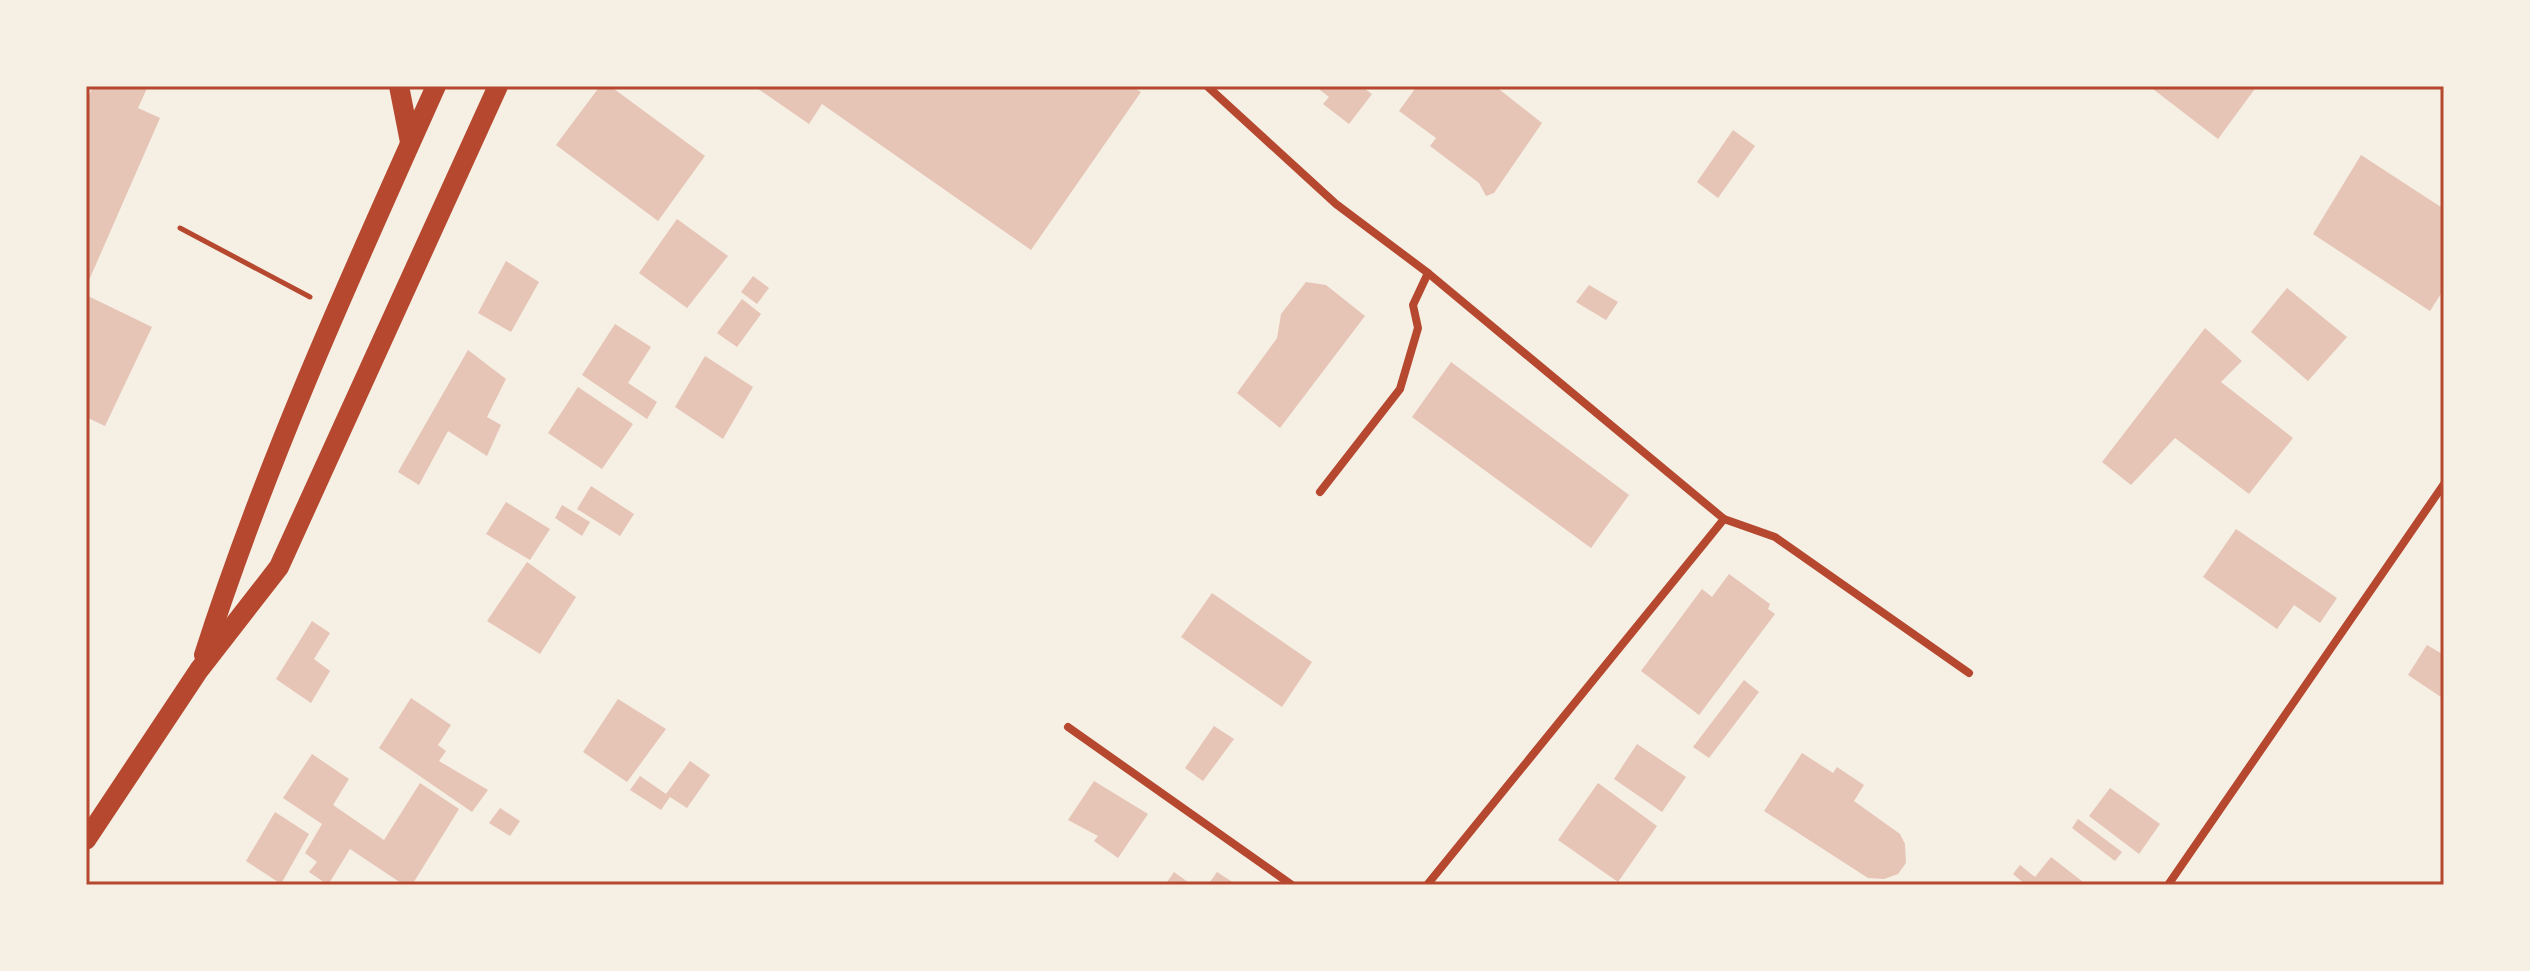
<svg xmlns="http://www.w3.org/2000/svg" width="2530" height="971" viewBox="0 0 2530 971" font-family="'DM Sans',sans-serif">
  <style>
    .building { fill: #e6c5b7 }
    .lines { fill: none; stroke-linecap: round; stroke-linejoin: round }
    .path { stroke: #b5482f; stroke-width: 5 }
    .minor { stroke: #b5482f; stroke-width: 8 }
    .primary { stroke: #b5482f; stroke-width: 20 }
    .neatline { fill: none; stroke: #b5482f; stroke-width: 3 }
  </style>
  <rect width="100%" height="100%" fill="#f6efe4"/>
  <!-- building -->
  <g class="building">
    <path d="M 93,86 L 148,86 L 138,108 L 160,118 L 86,287 L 86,102 Z"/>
    <path d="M 600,86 L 610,86 L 705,156 L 658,221 L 556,145 Z"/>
    <path d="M 754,86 L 1132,86 L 1141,92 L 1031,250 L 822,104 L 809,124 Z"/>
    <path d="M 1315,86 L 1361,86 L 1372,94 L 1349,124 L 1323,104 L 1329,97 Z"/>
    <path d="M 1417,86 L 1495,86 L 1542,123 L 1494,193 L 1486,196 L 1479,183 L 1430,146 L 1436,138 L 1399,111 Z"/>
    <path d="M 2149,86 L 2257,86 L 2218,139 Z"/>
    <path d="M 1733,130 L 1755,146 L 1718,198 L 1697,182 Z"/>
    <path d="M 2361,155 L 2444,209 L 2444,289 L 2430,311 L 2313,234 Z"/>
    <path d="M 677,219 L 728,256 L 687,308 L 639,273 Z"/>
    <path d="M 506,261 L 539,282 L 511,332 L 478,313 Z"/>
    <path d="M 753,276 L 769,288 L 757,304 L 741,292 Z"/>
    <path d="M 1306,282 L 1326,285 L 1365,316 L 1280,428 L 1237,393 L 1277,338 L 1281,314 Z"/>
    <path d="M 1589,285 L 1618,302 L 1606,320 L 1576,302 Z"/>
    <path d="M 2287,288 L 2347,337 L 2308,381 L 2251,332 Z"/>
    <path d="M 86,295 L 152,327 L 105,426 L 86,417 Z"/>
    <path d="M 742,299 L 761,314 L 737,347 L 717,333 Z"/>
    <path d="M 615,324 L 651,347 L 628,383 L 657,402 L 647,419 L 582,375 Z"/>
    <path d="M 2205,328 L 2242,361 L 2221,382 L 2293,438 L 2249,494 L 2175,438 L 2131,485 L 2102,462 Z"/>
    <path d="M 468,350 L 506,379 L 487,417 L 501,425 L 487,456 L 448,431 L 419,485 L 398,472 Z"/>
    <path d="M 705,356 L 753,387 L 723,439 L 675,407 Z"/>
    <path d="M 1451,362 L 1629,495 L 1591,548 L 1412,417 Z"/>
    <path d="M 578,387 L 633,424 L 602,469 L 548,433 Z"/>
    <path d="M 591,486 L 634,514 L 620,536 L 577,509 Z"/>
    <path d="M 506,502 L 550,529 L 530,560 L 486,534 Z"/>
    <path d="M 562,505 L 590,522 L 582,536 L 555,518 Z"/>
    <path d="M 2236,529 L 2337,598 L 2320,623 L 2294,605 L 2277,629 L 2203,577 Z"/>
    <path d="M 527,562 L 576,597 L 540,654 L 487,621 Z"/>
    <path d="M 1729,574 L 1770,604 L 1768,609 L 1775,614 L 1699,715 L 1641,671 L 1702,589 L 1712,597 Z"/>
    <path d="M 1212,593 L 1312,662 L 1282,707 L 1181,637 Z"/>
    <path d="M 312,621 L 330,633 L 314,659 L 330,671 L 311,703 L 276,679 Z"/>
    <path d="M 2427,645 L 2444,655 L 2444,699 L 2408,675 Z"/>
    <path d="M 1744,680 L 1759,692 L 1709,758 L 1693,747 Z"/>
    <path d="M 411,698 L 451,725 L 438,745 L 446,751 L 439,761 L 488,790 L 472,812 L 379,748 Z"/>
    <path d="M 618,699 L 666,729 L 627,782 L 583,752 Z"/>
    <path d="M 1214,726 L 1234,739 L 1203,781 L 1185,768 Z"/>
    <path d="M 1637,744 L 1686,777 L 1662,812 L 1614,779 Z"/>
    <path d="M 1802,753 L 1833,773 L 1837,767 L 1864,785 L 1854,801 L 1900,834 L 1905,844 L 1906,863 L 1898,874 L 1884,879 L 1868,878 L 1764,811 Z"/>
    <path d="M 312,754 L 349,779 L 333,805 L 384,840 L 420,783 L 459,809 L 412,885 L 404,885 L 350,849 L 328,885 L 309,872 L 317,862 L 305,853 L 322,824 L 283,798 Z"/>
    <path d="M 690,761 L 710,775 L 687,808 L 670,797 L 661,810 L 630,790 L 640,776 L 666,794 Z"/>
    <path d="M 1094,781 L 1148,814 L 1118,858 L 1094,841 L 1098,836 L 1068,820 Z"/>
    <path d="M 1598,783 L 1657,826 L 1618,882 L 1558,840 Z"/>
    <path d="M 2110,788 L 2160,824 L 2139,854 L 2089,816 Z"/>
    <path d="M 500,808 L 520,821 L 510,836 L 489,823 Z"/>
    <path d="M 275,812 L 309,834 L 281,884 L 246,861 Z"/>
    <path d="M 2078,819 L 2122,852 L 2115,861 L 2072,828 Z"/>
    <path d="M 2051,857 L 2087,885 L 2026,885 L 2013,874 L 2020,865 L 2035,877 Z"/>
    <path d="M 1174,872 L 1192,885 L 1165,885 Z"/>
    <path d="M 1217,872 L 1237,885 L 1208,885 Z"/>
  </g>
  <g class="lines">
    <!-- path -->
    <path class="path" d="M 180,228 L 310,297"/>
    <!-- minor -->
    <g class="minor">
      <path d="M 1207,86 L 1336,204 L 1428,273 L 1724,519 L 1775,537 L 1969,673"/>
      <path d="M 1320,492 L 1400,389 L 1418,328 L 1413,305 L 1428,273"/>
      <path d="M 1068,727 L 1292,885"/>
      <path d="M 1427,885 L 1724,519"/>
      <path d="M 2168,885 L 2444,484"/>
    </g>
    <!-- primary -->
    <g class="primary">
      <path d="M 399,86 L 410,142"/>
      <path d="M 204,655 C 267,459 352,273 436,86"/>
      <path d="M 86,840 L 199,670 L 279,567 L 498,86"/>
    </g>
  </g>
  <!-- border -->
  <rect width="2530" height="971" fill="none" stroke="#f6efe4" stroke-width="176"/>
  <rect x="88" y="88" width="2354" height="795" class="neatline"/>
</svg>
